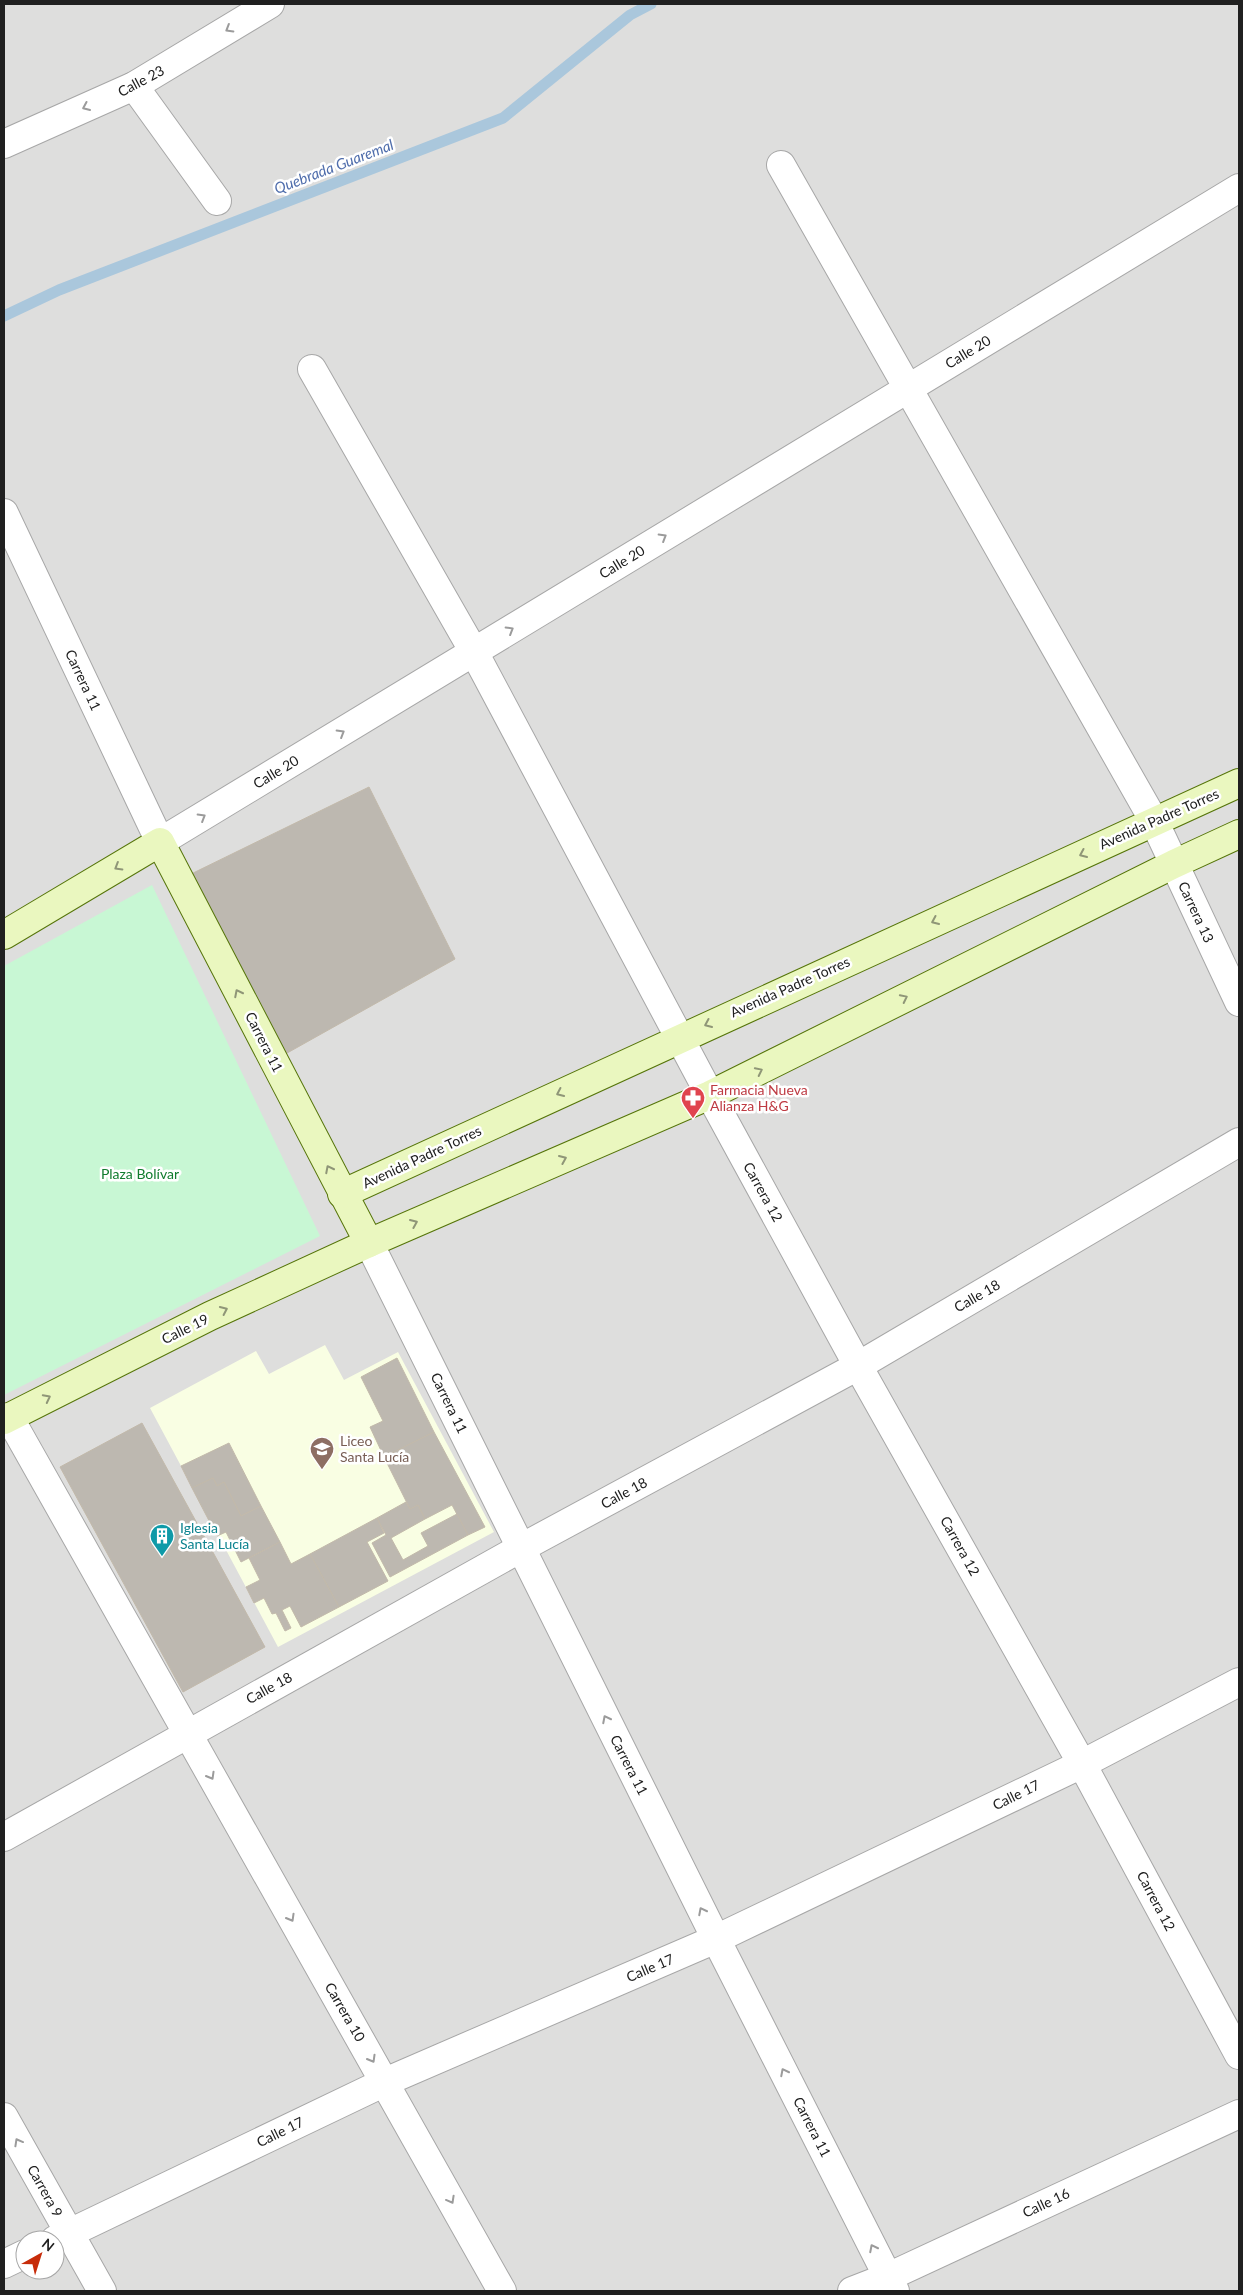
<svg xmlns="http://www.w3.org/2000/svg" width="1243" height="2295" viewBox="0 0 1243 2295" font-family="Lato,sans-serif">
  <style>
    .residential { fill: #dededd; fill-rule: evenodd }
    .education { fill: #f9fee3 }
    .park { fill: #c8f7d4 }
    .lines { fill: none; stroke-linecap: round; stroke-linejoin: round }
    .stream { stroke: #aac7dc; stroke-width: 11 }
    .building { fill: #bdb8b0; stroke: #c2b9aa }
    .street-casing { stroke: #a7a7a7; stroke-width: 30 }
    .secondary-casing { stroke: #56750a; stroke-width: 30 }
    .street { stroke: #fff; stroke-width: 28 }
    .secondary { stroke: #eaf7bf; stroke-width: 28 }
    .oneway { stroke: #9b9b9b }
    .oneway2 { stroke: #8f9677 }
    .labels { text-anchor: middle; stroke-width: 5; stroke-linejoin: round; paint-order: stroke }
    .street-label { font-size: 14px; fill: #202020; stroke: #fff }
    .health-label { font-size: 14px; fill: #be3a42; stroke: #fff; text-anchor: start }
    .park-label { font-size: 14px; fill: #117c2e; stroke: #fff }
    .education-label { font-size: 14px; fill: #785e54; stroke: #fff; text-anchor: start }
    .culture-label { font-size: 14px; fill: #0d838f; stroke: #fff; text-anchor: start }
    .water-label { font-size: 15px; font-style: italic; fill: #506eac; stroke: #fff }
  </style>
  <rect width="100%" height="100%" fill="#f0efe8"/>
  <!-- residential -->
  <path class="residential" d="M 4,4 L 1239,4 L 1239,2291 L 4,2291 ZM 25,2240 L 55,2240 L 55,2270 L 25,2270 Z"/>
  <!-- education -->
  <path class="education" d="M 325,1345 L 344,1380 L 398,1352 L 494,1532 L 278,1647 L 150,1408 L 256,1351 L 269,1374 Z"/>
  <!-- park -->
  <path class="park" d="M 152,885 L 320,1236 L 4,1395 L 4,966 Z"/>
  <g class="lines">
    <!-- stream -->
    <path class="stream" d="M 4,316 L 59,290 L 503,118 L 630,15 L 651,4"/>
  </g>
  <!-- building -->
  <g class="building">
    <path d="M 369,787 L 455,959 L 280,1057 L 187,876 Z"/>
    <path d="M 397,1358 L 434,1432 L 384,1457 L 370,1427 L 383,1421 L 361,1377 Z"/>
    <path d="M 142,1423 L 265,1647 L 183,1692 L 60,1467 Z"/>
    <path d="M 434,1432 L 485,1527 L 468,1535 L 452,1505 L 425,1519 L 418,1505 L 410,1509 L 384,1457 Z"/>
    <path d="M 229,1443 L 261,1506 L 241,1516 L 224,1482 L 217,1486 L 213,1478 L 192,1488 L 181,1466 Z"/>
    <path d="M 213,1478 L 217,1486 L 224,1482 L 241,1516 L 261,1506 L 280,1542 L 241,1562 L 226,1532 L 217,1536 L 192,1488 Z"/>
    <path d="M 406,1502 L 410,1509 L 418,1505 L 425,1519 L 391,1538 L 403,1560 L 428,1546 L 421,1533 L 457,1514 L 468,1535 L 390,1577 L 372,1543 L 386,1535 L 377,1518 Z"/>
    <path d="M 377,1518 L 384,1533 L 367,1542 L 388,1581 L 339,1607 L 310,1554 Z"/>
    <path d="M 280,1542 L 291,1564 L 310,1554 L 339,1607 L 301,1627 L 290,1606 L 282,1610 L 291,1628 L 285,1631 L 276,1613 L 272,1614 L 264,1598 L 254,1603 L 246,1587 L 260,1580 L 249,1558 Z"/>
  </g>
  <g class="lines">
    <defs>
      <g id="street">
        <path d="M 134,86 L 217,201"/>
        <path d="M 4,144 L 134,86 L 270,4"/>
        <path d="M 781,165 L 1154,821 L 1239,1002"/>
        <path d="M 312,369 L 474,652 L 710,1095 L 858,1366 L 1082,1764 L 1239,2055"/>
        <path d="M 4,513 L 160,842 L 1239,188"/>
        <path d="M 369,1243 L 716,1939 L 895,2291"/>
        <path d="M 9,1417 L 502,2291"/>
        <path d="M 4,1837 L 521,1548 L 858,1366 L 1239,1142"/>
        <path d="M 4,2117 L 102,2291"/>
        <path d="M 55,2240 L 385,2082 L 716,1939 L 1082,1764 L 1239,1682"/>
        <path d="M 4,2264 L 25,2254"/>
        <path d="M 852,2291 L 888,2277 L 1239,2114"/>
      </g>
      <g id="secondary">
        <path d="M 4,935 L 160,842 L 369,1243"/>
        <path d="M 342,1194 L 1239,783"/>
        <path d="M 4,1420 L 210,1316 L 369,1243 L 710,1095 L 1174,864 L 1239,834"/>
      </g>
    </defs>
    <!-- street casing -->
    <use href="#street" class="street-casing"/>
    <!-- secondary casing -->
    <use href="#secondary" class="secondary-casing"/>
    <!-- street -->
    <use href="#street" class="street"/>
    <!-- secondary -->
    <use href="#secondary" class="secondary"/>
  </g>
  <!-- one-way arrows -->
  <defs><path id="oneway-chevron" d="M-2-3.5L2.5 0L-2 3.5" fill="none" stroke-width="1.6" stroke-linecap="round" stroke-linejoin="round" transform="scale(1.25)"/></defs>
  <g class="oneway">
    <use href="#oneway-chevron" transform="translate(229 29) rotate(149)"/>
    <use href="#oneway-chevron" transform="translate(86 107) rotate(156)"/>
    <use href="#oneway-chevron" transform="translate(663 537) rotate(-31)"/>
    <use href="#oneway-chevron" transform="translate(510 630) rotate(-31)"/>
    <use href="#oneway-chevron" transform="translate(341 733) rotate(-31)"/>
    <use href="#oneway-chevron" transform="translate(202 817) rotate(-31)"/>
    <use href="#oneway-chevron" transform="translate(606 1719) rotate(-117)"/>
    <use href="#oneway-chevron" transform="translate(211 1776) rotate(60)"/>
    <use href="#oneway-chevron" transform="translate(702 1911) rotate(-117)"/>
    <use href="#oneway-chevron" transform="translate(291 1918) rotate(60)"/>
    <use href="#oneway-chevron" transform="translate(372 2059) rotate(60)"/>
    <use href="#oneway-chevron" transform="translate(784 2072) rotate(-117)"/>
    <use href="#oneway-chevron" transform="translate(18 2142) rotate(-119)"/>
    <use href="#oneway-chevron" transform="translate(451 2200) rotate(61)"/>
    <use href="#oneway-chevron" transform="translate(873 2248) rotate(-117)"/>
  </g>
  <g class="oneway2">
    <use href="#oneway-chevron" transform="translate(1083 854) rotate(156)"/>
    <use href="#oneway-chevron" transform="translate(118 867) rotate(149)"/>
    <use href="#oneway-chevron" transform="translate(935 921) rotate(156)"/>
    <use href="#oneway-chevron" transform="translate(238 993) rotate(-117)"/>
    <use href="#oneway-chevron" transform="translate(904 998) rotate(-26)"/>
    <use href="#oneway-chevron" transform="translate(708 1024) rotate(156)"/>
    <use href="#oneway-chevron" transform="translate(759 1071) rotate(-26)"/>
    <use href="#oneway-chevron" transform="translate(560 1093) rotate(155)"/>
    <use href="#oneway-chevron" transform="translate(563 1159) rotate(-23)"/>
    <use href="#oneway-chevron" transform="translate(329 1169) rotate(-117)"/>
    <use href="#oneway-chevron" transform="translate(414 1223) rotate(-23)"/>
    <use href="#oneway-chevron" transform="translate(224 1310) rotate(-25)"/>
    <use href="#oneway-chevron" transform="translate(47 1398) rotate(-27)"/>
  </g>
  <!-- icons -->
  <defs>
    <symbol id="pharmacy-pin" viewBox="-11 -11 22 30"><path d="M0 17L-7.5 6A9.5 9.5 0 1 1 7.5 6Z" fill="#e0444e" stroke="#fff"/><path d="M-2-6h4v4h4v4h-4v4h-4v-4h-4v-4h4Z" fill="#fff"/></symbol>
    <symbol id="school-pin" viewBox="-11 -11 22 30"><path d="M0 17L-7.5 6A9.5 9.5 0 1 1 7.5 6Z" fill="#8d6e63" stroke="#fff"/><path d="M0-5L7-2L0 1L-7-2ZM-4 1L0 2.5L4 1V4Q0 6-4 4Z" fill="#fff"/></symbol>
    <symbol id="building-pin" viewBox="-11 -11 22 30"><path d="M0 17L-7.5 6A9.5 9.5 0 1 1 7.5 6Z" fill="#0f9aa8" stroke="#fff"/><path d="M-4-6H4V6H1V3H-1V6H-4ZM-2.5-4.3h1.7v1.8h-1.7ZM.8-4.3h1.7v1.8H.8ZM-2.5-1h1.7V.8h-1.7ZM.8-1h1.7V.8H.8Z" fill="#fff"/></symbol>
  </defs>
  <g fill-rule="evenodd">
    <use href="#pharmacy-pin" x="679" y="1084" width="28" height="38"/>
    <use href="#school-pin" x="308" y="1435" width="28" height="38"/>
    <use href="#building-pin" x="148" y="1522" width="28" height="38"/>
  </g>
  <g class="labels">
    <!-- street labels -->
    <g class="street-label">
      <text transform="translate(141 81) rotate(-28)" y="5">Calle 23</text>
      <text transform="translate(968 352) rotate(-31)" y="5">Calle 20</text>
      <text transform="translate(622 562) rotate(-31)" y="5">Calle 20</text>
      <text transform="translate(83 680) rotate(65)" y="5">Carrera 11</text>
      <text transform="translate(276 772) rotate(-31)" y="5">Calle 20</text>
      <text transform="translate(1159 819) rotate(-24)" y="5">Avenida Padre Torres</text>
      <text transform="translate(1196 912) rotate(65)" y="5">Carrera 13</text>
      <text transform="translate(790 987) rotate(-24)" y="5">Avenida Padre Torres</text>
      <text transform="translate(264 1042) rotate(63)" y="5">Carrera 11</text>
      <text transform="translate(422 1157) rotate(-25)" y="5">Avenida Padre Torres</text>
      <text transform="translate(763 1192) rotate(61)" y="5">Carrera 12</text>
      <text transform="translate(977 1296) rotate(-30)" y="5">Calle 18</text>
      <text transform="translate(185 1329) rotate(-26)" y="5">Calle 19</text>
      <text transform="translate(449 1403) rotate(64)" y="5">Carrera 11</text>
      <text transform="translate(624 1493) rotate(-28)" y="5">Calle 18</text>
      <text transform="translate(960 1546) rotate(61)" y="5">Carrera 12</text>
      <text transform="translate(269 1688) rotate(-29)" y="5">Calle 18</text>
      <text transform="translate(629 1765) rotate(63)" y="5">Carrera 11</text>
      <text transform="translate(1016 1795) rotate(-26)" y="5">Calle 17</text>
      <text transform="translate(1156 1901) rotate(62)" y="5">Carrera 12</text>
      <text transform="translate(650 1968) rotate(-23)" y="5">Calle 17</text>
      <text transform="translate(345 2012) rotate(60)" y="5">Carrera 10</text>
      <text transform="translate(812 2127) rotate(63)" y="5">Carrera 11</text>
      <text transform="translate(280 2132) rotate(-26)" y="5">Calle 17</text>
      <text transform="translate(45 2191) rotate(61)" y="5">Carrera 9</text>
      <text transform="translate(1046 2203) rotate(-25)" y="5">Calle 16</text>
    </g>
    <!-- health labels -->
    <g class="health-label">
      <text x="710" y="1095">Farmacia Nueva<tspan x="710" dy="16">Alianza H&amp;G</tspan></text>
    </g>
    <!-- park labels -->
    <g class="park-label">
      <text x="140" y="1179">Plaza Bolívar</text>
    </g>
    <!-- education labels -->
    <g class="education-label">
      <text x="340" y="1446">Liceo<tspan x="340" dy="16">Santa Lucía</tspan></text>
    </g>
    <!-- culture labels -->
    <g class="culture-label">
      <text x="180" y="1533">Iglesia<tspan x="180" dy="16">Santa Lucía</tspan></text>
    </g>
    <!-- water labels -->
    <g class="water-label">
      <text transform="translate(334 167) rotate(-21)" y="5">Quebrada Guaremal</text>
    </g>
  </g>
  <!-- border -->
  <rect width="1243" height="2295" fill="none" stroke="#202020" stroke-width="10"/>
  <!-- north arrow -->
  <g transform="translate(40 2255) rotate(39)"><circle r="24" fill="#ffffff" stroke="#a6a6a6"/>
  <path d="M0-4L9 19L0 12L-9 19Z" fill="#c72c0a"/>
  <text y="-8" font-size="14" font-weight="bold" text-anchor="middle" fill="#202020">N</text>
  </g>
</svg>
